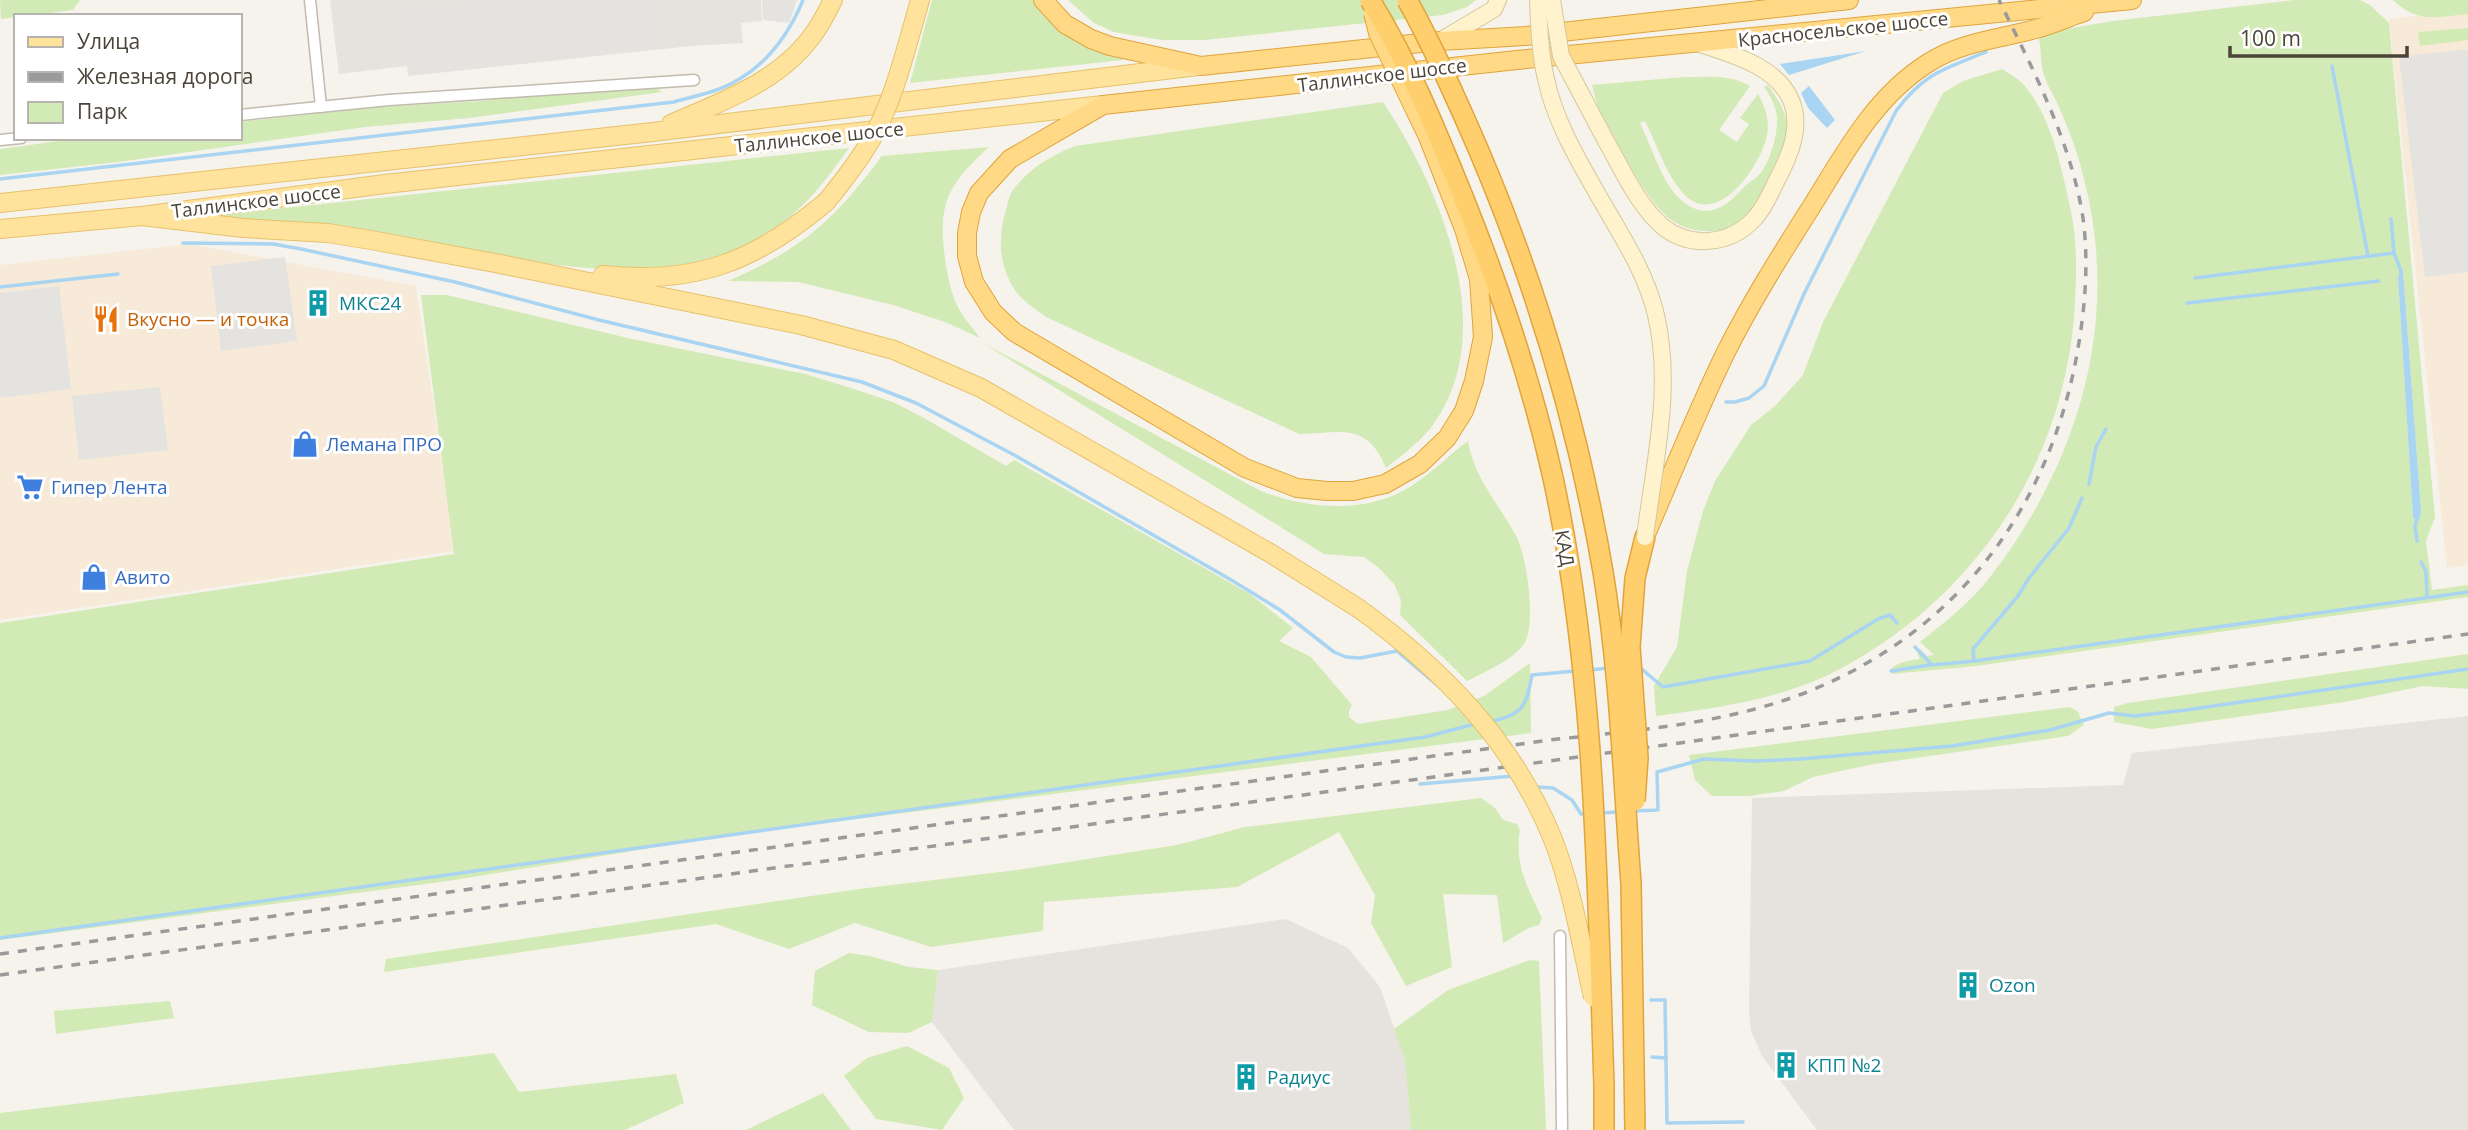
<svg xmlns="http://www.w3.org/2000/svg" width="2468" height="1130" viewBox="0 0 2468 1130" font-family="'Open Sans',sans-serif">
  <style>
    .commercial { fill: #f7ead8 }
    .industrial { fill: #e6e2dd }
    .green { fill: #d2eab5; fill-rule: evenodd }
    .parking { fill: #e5e3e0 }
    .water { fill: #a9d4f2 }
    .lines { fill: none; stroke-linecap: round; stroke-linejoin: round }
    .stream { stroke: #a9d4f2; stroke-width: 3.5 }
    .minor-casing { stroke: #c2bbae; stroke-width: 13 }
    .secondary-casing { stroke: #d6c79b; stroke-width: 18 }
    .primary-casing { stroke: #e6c16a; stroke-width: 20 }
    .trunk-casing { stroke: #e0a43c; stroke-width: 20 }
    .motorway-casing { stroke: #e0a43c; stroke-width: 22 }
    .minor { stroke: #fff; stroke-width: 10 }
    .secondary { stroke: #fff3cd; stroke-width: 16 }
    .primary { stroke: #ffe39c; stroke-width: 18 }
    .trunk { stroke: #ffd985; stroke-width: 18 }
    .motorway { stroke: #ffcf6e; stroke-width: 19 }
    .rail { stroke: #9a9a9a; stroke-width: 3.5; stroke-dasharray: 9 9; stroke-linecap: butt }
    .secondary-bridge-casing { stroke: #d6c79b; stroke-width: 18; stroke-linecap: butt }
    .primary-bridge-casing { stroke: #e6c16a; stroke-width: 20; stroke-linecap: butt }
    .trunk-bridge-casing { stroke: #e0a43c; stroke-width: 20; stroke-linecap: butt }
    .motorway-bridge-casing { stroke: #e0a43c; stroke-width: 22; stroke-linecap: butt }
    .secondary-bridge { stroke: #fff3cd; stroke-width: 16 }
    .primary-bridge { stroke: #ffe39c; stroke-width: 18 }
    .trunk-bridge { stroke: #ffd985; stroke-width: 18 }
    .motorway-bridge { stroke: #ffcf6e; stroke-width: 19 }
    .labels { text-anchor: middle; stroke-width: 6; stroke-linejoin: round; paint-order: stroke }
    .street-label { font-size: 19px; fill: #4b4439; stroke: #fff }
    .culture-label { font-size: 19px; fill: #0d838f; stroke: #fff; text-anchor: start }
    .food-label { font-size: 19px; fill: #c56008; stroke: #fff; text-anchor: start }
    .shop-label { font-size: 19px; fill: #366cbe; stroke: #fff; text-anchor: start }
  </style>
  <rect width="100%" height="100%" fill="#f6f3ec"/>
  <!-- commercial -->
  <g class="commercial">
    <path d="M 2468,10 L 2468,565 L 2447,568 L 2389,19 Z"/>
    <path d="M 189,244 L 416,286 L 455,551 L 0,620 L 0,265 Z"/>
  </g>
  <!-- industrial -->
  <g class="industrial">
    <path d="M 330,0 L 761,0 L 762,21 L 741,23 L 743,43 L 691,46 L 408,76 L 407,66 L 339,74 Z"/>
    <path d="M 2468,716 L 2468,1130 L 1817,1130 L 1762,1056 L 1751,1031 L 1749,1013 L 1752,798 L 2123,785 L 2132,753 Z"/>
    <path d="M 1286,919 L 1348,948 L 1380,987 L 1405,1060 L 1411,1130 L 1014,1130 L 932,1022 L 938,970 Z"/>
  </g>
  <!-- green -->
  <g class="green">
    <path d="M 0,0 L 80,0 L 73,10 L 1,19 Z"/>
    <path d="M 932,0 L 1034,0 C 1059,28 1084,52 1123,56 L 1123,60 L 910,83 Z"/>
    <path d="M 1068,0 L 1476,0 L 1467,7 L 1443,15 L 1204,40 L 1161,40 L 1114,32 L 1094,23 Z"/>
    <path d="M 2294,0 L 2360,0 L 2370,5 L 2389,23 L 2435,517 L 2426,541 L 2432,590 L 2468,585 L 2468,597 L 1976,666 L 1892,674 L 1891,668 C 1900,662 1909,660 1920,659 L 1917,652 L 1920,649 L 1927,656 L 1934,655 L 1920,642 C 1944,623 1971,602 1990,577 C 2079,462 2121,322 2084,179 C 2078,153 2068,127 2057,103 C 2053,94 2047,85 2044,75 C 2039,60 2043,47 2037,34 L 2113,21 ZM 2400,269 L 2403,271 L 2421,510 L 2417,521 L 2413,518 L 2398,278 Z"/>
    <path d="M 2393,0 L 2468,0 L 2468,14 C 2437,17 2418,24 2393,0 Z"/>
    <path d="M 2468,28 L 2468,40 L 2420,46 L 2418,32 Z"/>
    <path d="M 2002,69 C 2009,74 2018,78 2024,85 C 2051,117 2060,162 2069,202 C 2077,235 2077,269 2075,302 C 2067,460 1978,595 1840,669 C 1783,699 1719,708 1656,716 L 1654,686 L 1677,647 L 1687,571 L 1703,511 L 1715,481 L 1751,425 L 1775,406 L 1803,375 L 1823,322 L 1943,93 L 1963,81 Z"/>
    <path d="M 1684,77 C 1706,77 1731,74 1750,86 L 1719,130 L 1737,142 L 1749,124 L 1740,118 L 1758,94 C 1765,106 1770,121 1767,135 C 1762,163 1723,221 1691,200 C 1669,185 1657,144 1645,121 L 1640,123 C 1651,145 1662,183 1680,199 C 1705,222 1726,208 1744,187 C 1748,183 1752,181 1757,177 C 1770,165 1778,134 1777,117 C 1776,106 1770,95 1764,87 L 1768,85 C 1777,99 1787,111 1787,128 C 1786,145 1779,159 1772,174 C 1766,185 1762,198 1755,208 C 1736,234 1699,238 1673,221 C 1647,205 1613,134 1597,105 L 1592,85 Z"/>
    <path d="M 635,87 L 654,87 L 662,92 L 469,118 L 365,127 L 118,162 L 0,175 L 0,149 L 81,138 L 240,138 L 240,122 L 379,107 L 481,101 L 519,96 L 577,93 Z"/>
    <path d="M 1383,102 C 1440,187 1501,331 1433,425 C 1420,442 1402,455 1386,468 C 1367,421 1340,433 1299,434 L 1046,317 C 1037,310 1024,302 1017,293 C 999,268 997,239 1006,210 C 1008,203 1009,195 1013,190 C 1029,168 1051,156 1075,146 Z"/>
    <path d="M 989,147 C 971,163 951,183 945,207 C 939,231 946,280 956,303 C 961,315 972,327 980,338 L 945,322 L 893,305 L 798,282 L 728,281 C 804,248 833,221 882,156 Z"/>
    <path d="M 849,148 C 828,177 808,205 778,226 C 667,304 514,257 392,236 C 334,226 277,219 218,220 L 218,215 Z"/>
    <path d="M 421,295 L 447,295 L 632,339 L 805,374 L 851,388 L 893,402 L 924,418 L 1006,466 L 1014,460 L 1250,594 L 1293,628 L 1279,641 L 1311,657 L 1352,705 L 1349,711 L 1349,717 L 1358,724 L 1448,710 L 1484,696 L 1530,663 L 1531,733 L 731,835 L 448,881 L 0,940 L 0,623 L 454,554 Z"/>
    <path d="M 983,343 L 1261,491 C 1310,510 1372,515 1417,482 C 1435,470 1450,454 1468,441 C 1474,478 1499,504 1516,536 C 1527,556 1536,622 1525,642 C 1517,658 1483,673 1467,681 L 1400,615 L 1401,600 L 1394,584 L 1378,567 L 1364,557 L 1324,554 Z"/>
    <path d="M 2468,654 L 2468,689 L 2423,686 L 2345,702 L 2152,729 L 2114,722 L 2114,707 L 2128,703 Z"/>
    <path d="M 2070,707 L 2078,712 L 2084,725 L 2068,736 L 1874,764 L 1813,777 L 1784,791 L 1748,796 L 1712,796 L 1695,780 L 1689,755 Z"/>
    <path d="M 1481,798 L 1495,808 L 1503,820 L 1517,824 L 1520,830 C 1514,865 1528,888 1542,918 L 1539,925 C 1524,928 1516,937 1503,943 L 1497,895 L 1443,894 L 1452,967 L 1406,986 L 1371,923 L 1375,895 L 1339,832 L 1237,887 L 1044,902 L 1043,931 L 931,947 L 855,923 L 789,949 L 716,924 L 384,972 L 386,959 L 859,889 L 1017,870 L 1177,845 L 1245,827 Z"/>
    <path d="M 849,953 L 870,956 L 909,967 L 938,970 L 932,1022 L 908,1033 L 869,1032 L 812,1005 L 815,971 Z"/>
    <path d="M 1530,960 L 1539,961 L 1546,1130 L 1411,1130 L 1405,1060 L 1394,1029 L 1448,990 Z"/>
    <path d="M 170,1001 L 174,1018 L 56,1034 L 54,1011 Z"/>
    <path d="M 907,1046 L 949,1068 L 964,1098 L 942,1130 L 876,1119 L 844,1076 L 867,1058 Z"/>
    <path d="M 494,1053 L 519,1092 L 676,1074 L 684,1103 L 625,1130 L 0,1130 L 0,1113 Z"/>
    <path d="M 823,1093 L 851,1130 L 746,1130 Z"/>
  </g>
  <!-- parking -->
  <g class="parking">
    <path d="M 507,0 L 646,0 L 651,47 L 410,74 L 403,12 Z"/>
    <path d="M 762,0 L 797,0 L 789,23 L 763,20 Z"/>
    <path d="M 2468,49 L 2468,272 L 2425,277 L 2399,57 Z"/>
    <path d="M 285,257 L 297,341 L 221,351 L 211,266 Z"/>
    <path d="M 59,286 L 71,389 L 0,398 L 0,293 Z"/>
    <path d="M 160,387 L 168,450 L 79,460 L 72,396 Z"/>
  </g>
  <!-- water -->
  <g class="water">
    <path d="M 1866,51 L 1789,75 L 1780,64 Z"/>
    <path d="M 1809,86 L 1835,120 L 1827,128 L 1808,108 L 1801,93 Z"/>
    <path d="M 2400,269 L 2403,271 L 2421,510 L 2420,518 L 2417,521 L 2413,518 L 2398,278 Z"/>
  </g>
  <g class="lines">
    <!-- stream -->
    <g class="stream">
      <path d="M 2332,66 L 2368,256"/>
      <path d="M 0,179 L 674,102 C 694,96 718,92 736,81 C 768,63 789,34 803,0"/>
      <path d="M 183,243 L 273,244 L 301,249 L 455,282 L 599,320 L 862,382 L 916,403 L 1016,456 L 1233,581 L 1280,610 L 1334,652 L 1346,657 L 1360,658 L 1397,651 L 1437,685"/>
      <path d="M 2394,253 L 2401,271"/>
      <path d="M 2195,278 L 2394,253 L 2391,219"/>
      <path d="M 0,287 L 118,274"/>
      <path d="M 2187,303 L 2379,281"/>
      <path d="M 1726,402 L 1735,402 L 1749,398 L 1764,386 L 1804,294 L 1896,111 C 1924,73 1944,69 1986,52"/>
      <path d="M 2089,484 L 2096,447 L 2106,429"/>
      <path d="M 2417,541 L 2415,526 L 2417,519"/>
      <path d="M 2421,562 L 2426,572 L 2427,596"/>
      <path d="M 1915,647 L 1932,665 L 1974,661 L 2468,592"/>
      <path d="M 1974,661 L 1973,649 L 2018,596 L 2029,578 L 2069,528 L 2082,498"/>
      <path d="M 1638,666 L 1663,687 L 1810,661 L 1878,619 L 1890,615 L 1897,623"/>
      <path d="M 1589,670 L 1610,668"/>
      <path d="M 1891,671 L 1930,665"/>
      <path d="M 1489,722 C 1523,715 1526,707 1532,675 L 1575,671"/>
      <path d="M 1420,784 L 1514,776"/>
      <path d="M 1536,787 L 1553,788 L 1572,800 L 1581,814 L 1587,813"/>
      <path d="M 1633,811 L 1658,810 L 1657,772 L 1704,759 L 1755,761 L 1800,759 L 1952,746 L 2050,730 L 2109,713 L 2135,716 L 2186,710 L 2468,669"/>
      <path d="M 1601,813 L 1618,812"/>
      <path d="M 0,938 L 1425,737 L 1475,724"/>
      <path d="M 1651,1000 L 1665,1000 L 1667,1123 L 1743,1122"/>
      <path d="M 1652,1057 L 1666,1058"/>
    </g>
    <defs>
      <g id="minor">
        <path d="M 310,0 L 321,107"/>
        <path d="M 240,115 L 389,100 L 694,80"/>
        <path d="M 0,140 L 21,138"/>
        <path d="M 1560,936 L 1562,1130"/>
      </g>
      <g id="secondary">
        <path d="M 1440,41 L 1494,9 L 1498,0"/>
        <path d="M 1606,141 C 1622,169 1638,205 1662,226 C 1690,249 1730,245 1754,219 C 1764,209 1770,194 1776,182 C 1790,156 1804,124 1789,96 C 1772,64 1729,54 1698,43"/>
      </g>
      <g id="primary">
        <path d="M 915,18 L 920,0"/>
        <path d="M 671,124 C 725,100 783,81 817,29 C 823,20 828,10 833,0"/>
        <path d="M 0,203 L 653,132 L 1198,66"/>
        <path d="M 142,216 L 243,228 L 328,233 L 371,240 L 495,263 L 801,325 L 894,350 L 981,388 L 1270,553 L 1358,608"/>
        <path d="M 0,229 L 142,216 L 385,184 L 1103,105"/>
        <path d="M 603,275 C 696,285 756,261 826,202"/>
      </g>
      <g id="trunk">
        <path d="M 1043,0 L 1065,24 L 1091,39 L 1110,46 L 1201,66 L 1440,41 L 1526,36 L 1849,0"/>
        <path d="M 1480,293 L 1483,337 L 1474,381 L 1464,411 L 1447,438 L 1420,464 L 1385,484 L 1353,491 L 1327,491 L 1297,488 L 1245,468 L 1014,332 L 993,312 L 974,282 L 967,256 L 967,233 L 971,212 L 979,193 L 1010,159 L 1103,105 L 1517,60 L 2132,0"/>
        <path d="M 1647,532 C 1673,472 1697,411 1726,352 C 1752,300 1784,250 1815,201 C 1847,149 1876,96 1928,63 C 1962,41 2002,39 2039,28 C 2054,24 2069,17 2084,12"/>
      </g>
      <g id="motorway">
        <path d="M 1635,578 L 1645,537"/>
        <path d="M 1631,883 L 1635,1130"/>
        <path d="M 1604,1085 L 1604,1130"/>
      </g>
    </defs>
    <!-- minor casing -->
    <use href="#minor" class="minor-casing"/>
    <!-- secondary casing -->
    <use href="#secondary" class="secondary-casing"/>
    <!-- primary casing -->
    <use href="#primary" class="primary-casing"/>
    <!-- trunk casing -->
    <use href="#trunk" class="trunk-casing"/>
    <!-- motorway casing -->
    <use href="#motorway" class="motorway-casing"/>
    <!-- minor -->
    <use href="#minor" class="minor"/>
    <!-- secondary -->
    <use href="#secondary" class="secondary"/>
    <!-- primary -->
    <use href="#primary" class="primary"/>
    <!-- trunk -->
    <use href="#trunk" class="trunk"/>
    <!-- motorway -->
    <use href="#motorway" class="motorway"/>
    <!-- rail -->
    <g class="rail">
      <path d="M 0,954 L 1550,740 C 1638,730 1729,724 1812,690 C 1958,630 2049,508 2077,354 C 2085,310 2089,263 2083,218 C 2071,141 2033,70 1999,0"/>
      <path d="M 0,975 L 2468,634"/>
    </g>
    <defs>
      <g id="secondary-bridge">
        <path d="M 1538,0 C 1539,26 1540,54 1546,79 C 1554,117 1574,153 1593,186 C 1616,228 1645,268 1656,315 C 1673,388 1654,464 1645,537"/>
        <path d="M 1552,0 L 1561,56 L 1606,141"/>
      </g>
      <g id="primary-bridge">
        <path d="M 826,202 C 845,179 862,157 876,131 C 894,96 904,56 915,18"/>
        <path d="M 1358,608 C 1441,668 1512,740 1552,837 C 1572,887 1581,944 1593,997"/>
      </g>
      <path id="trunk-bridge" d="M 1373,13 L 1378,33 L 1428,137 L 1464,229 L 1479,279 L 1480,293"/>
      <g id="motorway-bridge">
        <path d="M 1370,0 C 1409,63 1436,130 1464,199 C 1500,289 1532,383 1553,478 C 1596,677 1597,882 1604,1085"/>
        <path d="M 1407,0 C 1429,38 1447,79 1465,119 C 1530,264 1576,415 1603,572 C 1620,674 1623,779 1631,883"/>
        <path d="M 1635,578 L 1630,647 L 1638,758 L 1635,801"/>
      </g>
    </defs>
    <!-- secondary-bridge casing -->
    <use href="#secondary-bridge" class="secondary-bridge-casing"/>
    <!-- primary-bridge casing -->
    <use href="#primary-bridge" class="primary-bridge-casing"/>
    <!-- trunk-bridge casing -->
    <use href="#trunk-bridge" class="trunk-bridge-casing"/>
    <!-- motorway-bridge casing -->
    <use href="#motorway-bridge" class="motorway-bridge-casing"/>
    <!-- secondary-bridge -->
    <use href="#secondary-bridge" class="secondary-bridge"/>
    <!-- primary-bridge -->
    <use href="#primary-bridge" class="primary-bridge"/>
    <!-- trunk-bridge -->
    <use href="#trunk-bridge" class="trunk-bridge"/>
    <!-- motorway-bridge -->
    <use href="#motorway-bridge" class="motorway-bridge"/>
  </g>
  <!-- icons -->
  <defs>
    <symbol id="building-bare" viewBox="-9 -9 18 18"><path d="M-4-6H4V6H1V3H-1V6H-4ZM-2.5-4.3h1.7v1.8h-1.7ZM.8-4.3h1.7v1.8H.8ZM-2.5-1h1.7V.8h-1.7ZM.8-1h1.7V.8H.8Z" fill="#0f9aa8" stroke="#fff" stroke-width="2.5" paint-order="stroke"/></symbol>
    <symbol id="restaurant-bare" viewBox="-9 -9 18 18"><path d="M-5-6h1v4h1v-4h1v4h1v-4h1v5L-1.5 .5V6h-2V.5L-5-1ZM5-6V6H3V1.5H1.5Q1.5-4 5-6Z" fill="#e8710a" stroke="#fff" stroke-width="2.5" paint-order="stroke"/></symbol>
    <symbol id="shop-bare" viewBox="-9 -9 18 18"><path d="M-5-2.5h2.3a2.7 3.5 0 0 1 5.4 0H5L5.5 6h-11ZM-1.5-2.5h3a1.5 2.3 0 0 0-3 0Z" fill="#3f7fe0" stroke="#fff" stroke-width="2.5" paint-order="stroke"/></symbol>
    <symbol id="supermarket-bare" viewBox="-9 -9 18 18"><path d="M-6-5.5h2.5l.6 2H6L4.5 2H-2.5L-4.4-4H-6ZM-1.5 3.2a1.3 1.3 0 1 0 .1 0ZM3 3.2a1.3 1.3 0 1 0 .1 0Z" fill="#3f7fe0" stroke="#fff" stroke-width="2.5" paint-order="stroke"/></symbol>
  </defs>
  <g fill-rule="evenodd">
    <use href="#building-bare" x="299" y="284" width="38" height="38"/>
    <use href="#restaurant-bare" x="87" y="300" width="38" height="38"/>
    <use href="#shop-bare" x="286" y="425" width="38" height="38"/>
    <use href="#supermarket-bare" x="11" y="468" width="38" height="38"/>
    <use href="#shop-bare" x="75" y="558" width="38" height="38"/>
    <use href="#building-bare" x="1949" y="966" width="38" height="38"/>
    <use href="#building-bare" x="1767" y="1046" width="38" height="38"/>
    <use href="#building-bare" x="1227" y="1058" width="38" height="38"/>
  </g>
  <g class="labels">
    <!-- street labels -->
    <g class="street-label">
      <text transform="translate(1843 29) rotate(-6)" y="7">Красносельское шоссе</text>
      <text transform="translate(1382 75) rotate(-7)" y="7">Таллинское шоссе</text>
      <text transform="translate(819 137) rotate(-6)" y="7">Таллинское шоссе</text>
      <text transform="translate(256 201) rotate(-7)" y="7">Таллинское шоссе</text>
      <text transform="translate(1565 548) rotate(80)" y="7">КАД</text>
    </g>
    <!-- culture labels -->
    <g class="culture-label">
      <text x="339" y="310">МКС24</text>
      <text x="1989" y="992">Ozon</text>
      <text x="1807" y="1072">КПП №2</text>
      <text x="1267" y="1084">Радиус</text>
    </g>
    <!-- food labels -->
    <g class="food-label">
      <text x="127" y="326">Вкусно — и точка</text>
    </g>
    <!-- shop labels -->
    <g class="shop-label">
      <text x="326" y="451">Лемана ПРО</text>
      <text x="51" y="494">Гипер Лента</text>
      <text x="115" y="584">Авито</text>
    </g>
  </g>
  <!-- legend -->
  <rect x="14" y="14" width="228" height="126" fill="#ffffff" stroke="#b7b4b0" stroke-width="2"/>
  <rect x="28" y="37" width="35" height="10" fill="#ffe39c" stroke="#b7b4b0" stroke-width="2"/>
  <text x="77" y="49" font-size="21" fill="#4b4439">Улица</text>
  <rect x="28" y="72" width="35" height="10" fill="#9a9a9a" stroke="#b7b4b0" stroke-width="2"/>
  <text x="77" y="84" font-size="21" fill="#4b4439">Железная дорога</text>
  <rect x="28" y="102" width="35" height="21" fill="#d2eab5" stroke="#b7b4b0" stroke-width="2"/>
  <text x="77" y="119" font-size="21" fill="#4b4439">Парк</text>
  <!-- scale -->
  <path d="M2230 46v10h177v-10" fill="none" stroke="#4b4439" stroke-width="3.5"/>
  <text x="2240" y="46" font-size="21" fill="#4b4439" stroke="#ffffff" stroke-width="5" paint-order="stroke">100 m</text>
</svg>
